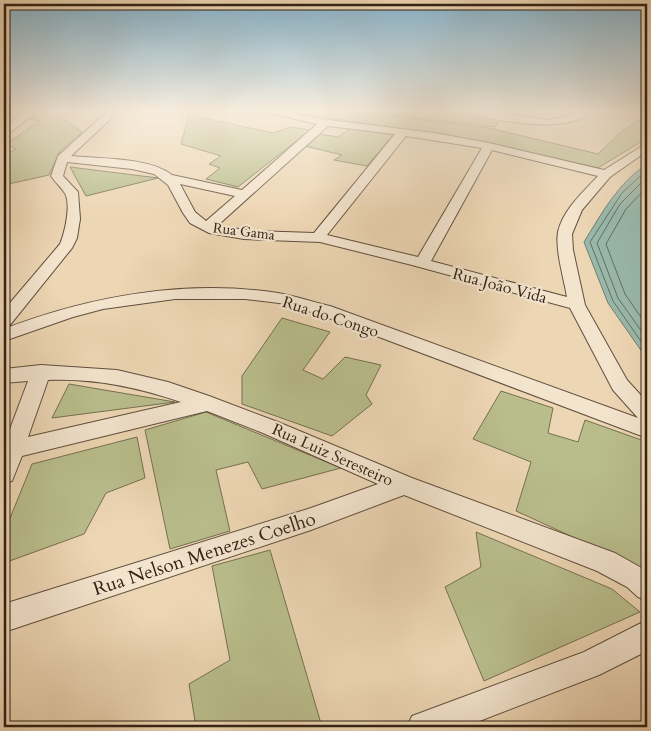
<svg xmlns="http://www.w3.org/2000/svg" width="651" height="731" viewBox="0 0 651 731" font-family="Cardo,serif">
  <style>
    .green { fill: #b9bd8c; stroke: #757050 }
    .water { fill: #99b9ac; stroke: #6f7d70 }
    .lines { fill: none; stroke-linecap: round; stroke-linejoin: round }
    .shore { stroke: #656e60; stroke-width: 1 }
    .minor-casing { stroke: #604f3d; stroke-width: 2 }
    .minor { fill: #f3e4ce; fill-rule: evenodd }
    .labels { text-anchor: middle; stroke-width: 4.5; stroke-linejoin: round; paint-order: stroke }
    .far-street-label { font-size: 14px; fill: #312215; stroke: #f3e4ce }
    .street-label { font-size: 16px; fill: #312215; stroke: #f3e4ce }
    .near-street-label { font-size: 19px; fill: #312215; stroke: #f3e4ce }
  </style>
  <rect width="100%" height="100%" fill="#edd6b4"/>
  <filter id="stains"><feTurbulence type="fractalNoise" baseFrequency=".004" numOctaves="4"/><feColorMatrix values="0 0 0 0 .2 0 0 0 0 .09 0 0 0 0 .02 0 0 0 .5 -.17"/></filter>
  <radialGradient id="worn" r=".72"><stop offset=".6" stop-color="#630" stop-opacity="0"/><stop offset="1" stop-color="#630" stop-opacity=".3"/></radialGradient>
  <!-- green -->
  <g class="green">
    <path d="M 274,110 L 343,110 L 489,128 L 598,154 L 623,130 L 647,116 L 647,138 L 598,168 L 476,140 Z"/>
    <path d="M 392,110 L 447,110 L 501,118 L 495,127 L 388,114 Z"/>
    <path d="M 38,114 L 60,116 L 82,132 L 60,151 L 49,175 L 4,185 L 4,155 L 16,149 L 6,144 L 40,121 L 29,119 Z"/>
    <path d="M 189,115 L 273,133 L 291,127 L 310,130 L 238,187 L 206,179 L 220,168 L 209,164 L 221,156 L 181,144 Z"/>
    <path d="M 351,128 L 393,135 L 367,166 L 334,160 L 342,155 L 305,146 L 319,134 L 338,137 Z"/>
    <path d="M 70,167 L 158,178 L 86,196 Z"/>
    <path d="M 282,318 L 330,332 L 303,370 L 323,379 L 345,357 L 381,365 L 366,395 L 372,404 L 332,436 L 242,404 L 242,376 Z"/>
    <path d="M 69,384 L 175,402 L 52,418 Z"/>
    <path d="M 501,391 L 553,408 L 548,433 L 578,442 L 585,420 L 647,442 L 647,571 L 516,511 L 531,462 L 473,439 Z"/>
    <path d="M 206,412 L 341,468 L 262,489 L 248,462 L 216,470 L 230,531 L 170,549 L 145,430 Z"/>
    <path d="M 137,437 L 145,478 L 106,493 L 84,534 L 4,563 L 4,533 L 32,464 Z"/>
    <path d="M 476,532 L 612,589 L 640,612 L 484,681 L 445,587 L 481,567 Z"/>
    <path d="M 270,550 L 322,727 L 196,727 L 189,684 L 230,660 L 212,566 Z"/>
  </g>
  <!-- water -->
  <path class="water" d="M 647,164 L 647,359 L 608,303 L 584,242 C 602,213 618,183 647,164 Z"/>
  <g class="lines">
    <!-- shore -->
    <g class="shore">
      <path d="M 647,170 L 622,193 L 590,242 L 613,301 L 647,350"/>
      <path d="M 647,177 L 620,204 L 597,243 L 618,298 L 647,339"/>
      <path d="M 647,187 L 626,209 L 606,244 L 625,294 L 647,326"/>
    </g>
    <defs>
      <g id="minor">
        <path d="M 28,110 L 40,110 L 8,134 L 4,135 L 4,127 Z"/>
        <path d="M 109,110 L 120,110 L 71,156 C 99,159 150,157 172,175 L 242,190 L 317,124 L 256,110 L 278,110 L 321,119 L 434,133 L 489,143 L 604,170 L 647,143 L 647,151 L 610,177 L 582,210 L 572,234 L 573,250 L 585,305 L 627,380 L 647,402 L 647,438 L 318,314 L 279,303 L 245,299 L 175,299 L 103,309 L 73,317 L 4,341 L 4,329 C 90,296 186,279 278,293 C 296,296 313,302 330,306 L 638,418 L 613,390 L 570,308 L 412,265 L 320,242 L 244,239 L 209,233 L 190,223 L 183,213 L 168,185 L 154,174 L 132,169 L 67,162 L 63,176 L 78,192 L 80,219 L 77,238 L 72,248 L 10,325 L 4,326 L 4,310 L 60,244 C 65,232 72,202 64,192 C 60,186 55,182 51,176 L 58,156 ZM 328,126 L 395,134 L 314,233 L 254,231 L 217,226 ZM 406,136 L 482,148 L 418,257 L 327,235 ZM 492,150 L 598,176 C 583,192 563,210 558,232 C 555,250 564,279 567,297 L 431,261 ZM 180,184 L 235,196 L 206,221 L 195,212 Z"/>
        <path d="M 455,110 L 482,110 L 547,120 L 563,117 L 581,110 L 596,110 C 563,137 498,119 460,113 Z"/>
        <path d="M 41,365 L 117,370 L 168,382 L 209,396 L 278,422 L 412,478 L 615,553 L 647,571 L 647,601 L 638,597 L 627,587 L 597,571 L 404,495 L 311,530 L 4,632 L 4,604 L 311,508 L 378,484 L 263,433 L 207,411 L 22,456 L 12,481 L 4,483 L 4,445 L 28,381 L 4,383 L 4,369 ZM 48,380 C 94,378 137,387 181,402 L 28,437 Z"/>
        <path d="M 647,620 L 647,651 L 599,675 L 464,727 L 407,727 L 412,716 L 584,652 Z"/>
      </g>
    </defs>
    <!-- minor casing -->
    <use href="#minor" class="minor-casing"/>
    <!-- minor -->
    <use href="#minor" class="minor"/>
  </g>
  <!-- sky -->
  <linearGradient id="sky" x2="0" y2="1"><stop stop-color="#88b6d0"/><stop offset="0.52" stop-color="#f7eddd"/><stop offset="1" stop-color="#f7eddd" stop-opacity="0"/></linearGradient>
  <rect width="651" height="213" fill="url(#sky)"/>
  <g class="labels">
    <!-- far-street labels -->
    <g class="far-street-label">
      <text transform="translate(244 231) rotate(7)" y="5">Rua Gama</text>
    </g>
    <!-- street labels -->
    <g class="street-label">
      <text transform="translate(500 285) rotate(15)" y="6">Rua João Vida</text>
      <text transform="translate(331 316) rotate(18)" y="6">Rua do Congo</text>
      <text transform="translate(333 454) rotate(24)" y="6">Rua Luiz Seresteiro</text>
    </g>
    <!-- near-street labels -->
    <g class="near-street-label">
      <text transform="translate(204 553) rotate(-18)" y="7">Rua Nelson Menezes Coelho</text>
    </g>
  </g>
  <!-- margin -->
  <rect width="651" height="731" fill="none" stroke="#edd6b4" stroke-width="20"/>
  <rect x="5" y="5" width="641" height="721" fill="none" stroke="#312215" stroke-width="2.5"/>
  <rect x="10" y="10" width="631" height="711" fill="none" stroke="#312215"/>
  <rect width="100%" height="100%" filter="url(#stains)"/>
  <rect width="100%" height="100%" fill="url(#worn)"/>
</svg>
